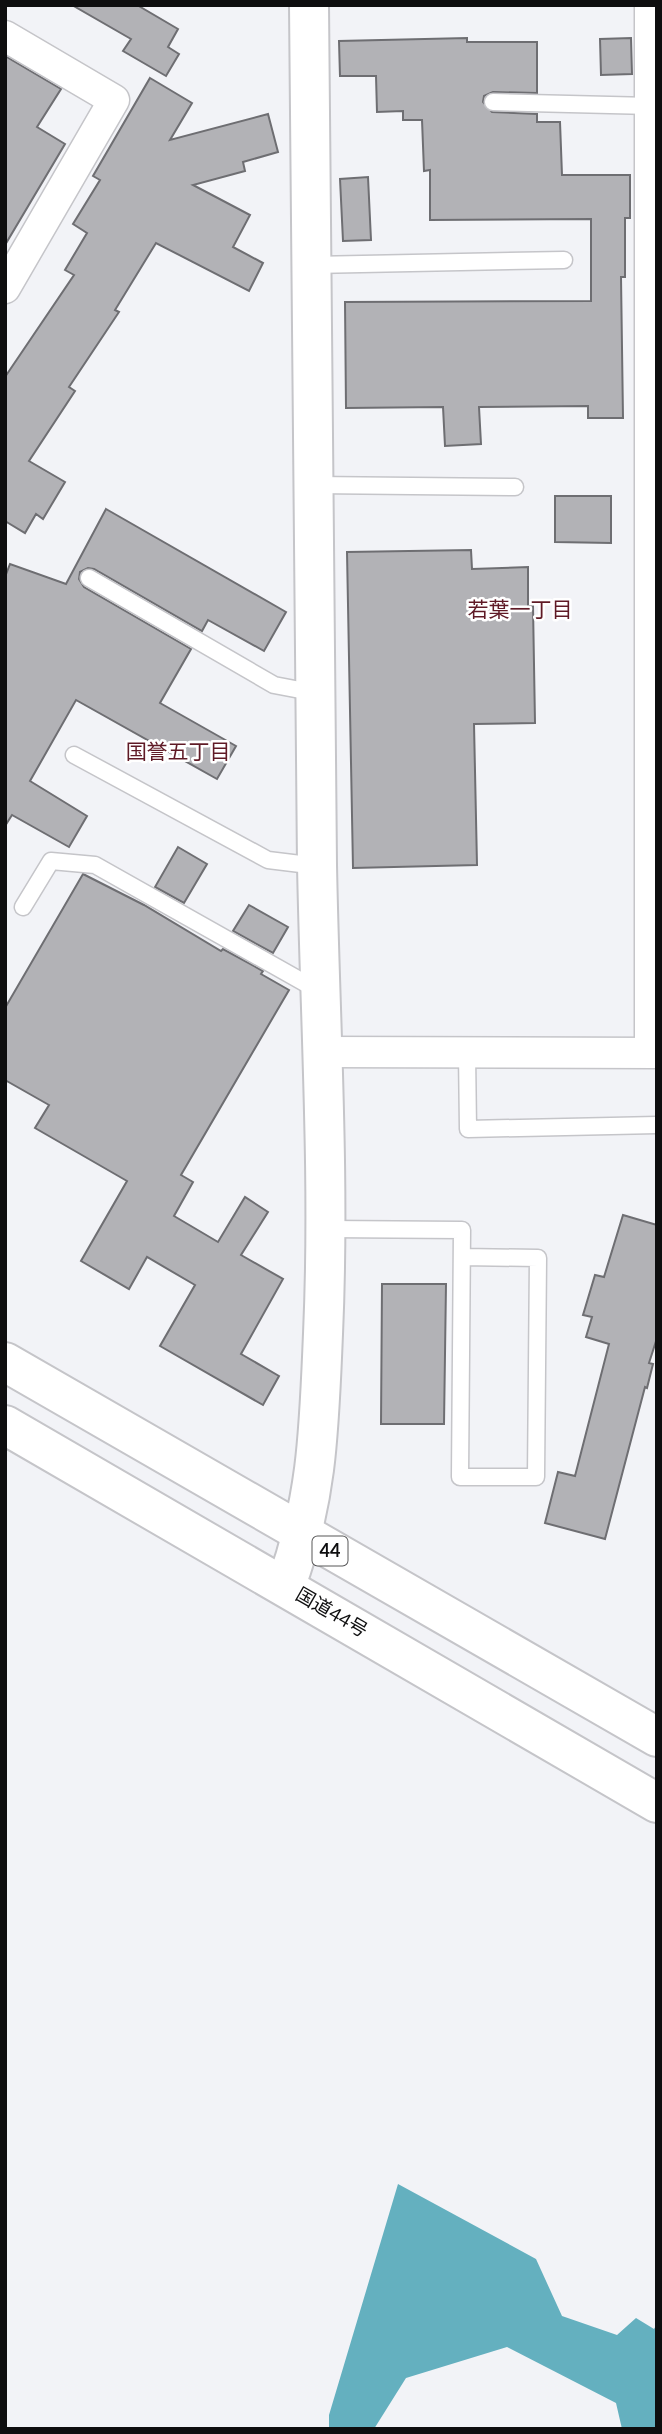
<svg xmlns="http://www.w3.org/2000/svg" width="662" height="2434" viewBox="0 0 662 2434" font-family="Lato,'Noto Sans JP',sans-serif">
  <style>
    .water { fill: #64b0bf }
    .building { fill: #b2b2b6; stroke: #6e6e72; stroke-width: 2 }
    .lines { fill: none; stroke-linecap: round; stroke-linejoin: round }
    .service-casing { stroke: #c5c5c9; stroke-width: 19 }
    .minor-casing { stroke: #c5c5c9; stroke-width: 33 }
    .tertiary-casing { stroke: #c5c5c9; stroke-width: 42 }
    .trunk-casing { stroke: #c5c5c9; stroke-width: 42 }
    .service { stroke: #fff; stroke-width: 16 }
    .minor { stroke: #fff; stroke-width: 30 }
    .tertiary { stroke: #fff; stroke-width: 38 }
    .trunk { stroke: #fff; stroke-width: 38 }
    .labels { text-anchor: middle; stroke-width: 5; stroke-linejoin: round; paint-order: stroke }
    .shield { fill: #fff; stroke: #565657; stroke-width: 2 }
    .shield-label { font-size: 18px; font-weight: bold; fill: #0e0e0f }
    .street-label { font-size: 19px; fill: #0e0e0f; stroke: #fff }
    .neighbourhood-label { font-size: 21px; fill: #5f1a26; stroke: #fff }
  </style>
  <rect width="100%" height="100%" fill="#f2f3f7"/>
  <!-- water -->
  <path class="water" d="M 398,2184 L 536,2259 L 562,2316 L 617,2335 L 636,2318 L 654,2329 L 657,2324 L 657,2429 L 622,2429 L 616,2403 L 507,2347 L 406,2378 L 374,2429 L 329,2429 L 329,2415 Z"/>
  <!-- building -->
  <g class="building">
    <path d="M 72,5 L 137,5 L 178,29 L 168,47 L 179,54 L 166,76 L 123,51 L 131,39 Z"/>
    <path d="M 467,38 L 467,42 L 537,42 L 537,93 L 493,92 L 484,96 L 483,102 L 492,112 L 537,114 L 537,122 L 560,122 L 562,175 L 630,175 L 630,218 L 625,218 L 625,277 L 621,277 L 623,418 L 588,418 L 588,406 L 479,407 L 481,444 L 445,446 L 443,407 L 346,408 L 345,302 L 591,301 L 591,219 L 430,220 L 430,170 L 424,171 L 422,120 L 403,120 L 403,111 L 377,112 L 376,76 L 340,76 L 339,41 Z"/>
    <path d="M 631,38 L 632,74 L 601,75 L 600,39 Z"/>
    <path d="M 5,56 L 61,89 L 37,127 L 65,144 L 5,245 Z"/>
    <path d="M 150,78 L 192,103 L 170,140 L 268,114 L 278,152 L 243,162 L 245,171 L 193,185 L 250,215 L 233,247 L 263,263 L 249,291 L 156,243 L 115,310 L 119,312 L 69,387 L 75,391 L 29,461 L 65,482 L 43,519 L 36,514 L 25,533 L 5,521 L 5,377 L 74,275 L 65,270 L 87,233 L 73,224 L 100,180 L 93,176 Z"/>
    <path d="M 368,177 L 371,240 L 343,241 L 340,179 Z"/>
    <path d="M 555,496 L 611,496 L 611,543 L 555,542 Z"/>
    <path d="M 106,509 L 286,612 L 264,651 L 208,620 L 202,631 L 94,569 L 88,568 L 80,572 L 79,579 L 84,587 L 191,649 L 160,703 L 236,746 L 217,779 L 76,700 L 30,781 L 87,816 L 69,847 L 12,815 L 5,826 L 5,577 L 10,564 L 66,584 Z"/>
    <path d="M 471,550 L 472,569 L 528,567 L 528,606 L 533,606 L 535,723 L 474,724 L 477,865 L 353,868 L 347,552 Z"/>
    <path d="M 178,847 L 207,864 L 184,903 L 155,887 Z"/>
    <path d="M 83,874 L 144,905 L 221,951 L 223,949 L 263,971 L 261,974 L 289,990 L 181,1175 L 193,1182 L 174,1216 L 218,1242 L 245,1197 L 268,1212 L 241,1255 L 283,1279 L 241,1354 L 279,1376 L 263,1405 L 160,1346 L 195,1285 L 147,1257 L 129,1289 L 81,1261 L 127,1181 L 35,1128 L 49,1105 L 5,1080 L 5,1008 Z"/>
    <path d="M 249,905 L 288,927 L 273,953 L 233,931 Z"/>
    <path d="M 623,1215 L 657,1225 L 657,1338 L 649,1363 L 653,1364 L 647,1388 L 645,1387 L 605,1539 L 545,1523 L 558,1472 L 575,1476 L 609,1344 L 586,1337 L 592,1317 L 583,1315 L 595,1275 L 604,1277 Z"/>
    <path d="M 382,1284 L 446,1284 L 444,1424 L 381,1424 Z"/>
  </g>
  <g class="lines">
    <defs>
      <g id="service">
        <path d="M 493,102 L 651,106"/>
        <path d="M 312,265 L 564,260"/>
        <path d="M 314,485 L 515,487"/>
        <path d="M 89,578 L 274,685 L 316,693"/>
        <path d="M 74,755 L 268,860 L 317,866"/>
        <path d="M 23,907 L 51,861 L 95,865 L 319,991"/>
        <path d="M 467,1053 L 468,1129 L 657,1125"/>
        <path d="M 328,1229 L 462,1230 L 460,1477 L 536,1477 L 538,1258 L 462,1257"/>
      </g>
      <g id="minor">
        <path d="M 650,5 L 650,1052"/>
        <path d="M 5,36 L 114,100 L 5,288"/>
        <path d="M 322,1052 L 657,1053"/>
      </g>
      <path id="tertiary" d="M 286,1585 C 318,1497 319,1427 323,1334 C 330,1178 320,1022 317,865 C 312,579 312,292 309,5"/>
      <g id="trunk">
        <path d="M 5,1362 L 657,1737"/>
        <path d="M 5,1425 L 657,1803"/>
      </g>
    </defs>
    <!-- service casing -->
    <use href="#service" class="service-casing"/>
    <!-- minor casing -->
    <use href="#minor" class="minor-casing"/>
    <!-- tertiary casing -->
    <use href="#tertiary" class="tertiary-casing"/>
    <!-- trunk casing -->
    <use href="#trunk" class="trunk-casing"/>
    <!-- service -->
    <use href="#service" class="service"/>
    <!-- minor -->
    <use href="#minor" class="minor"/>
    <!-- tertiary -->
    <use href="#tertiary" class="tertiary"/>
    <!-- trunk -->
    <use href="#trunk" class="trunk"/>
  </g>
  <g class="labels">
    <!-- shield labels -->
    <rect class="shield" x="312.5" y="1536.5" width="35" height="29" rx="5"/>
    <g class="shield-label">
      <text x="330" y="1557">44</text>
    </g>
    <!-- street labels -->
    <g class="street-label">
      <text transform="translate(332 1612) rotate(30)" y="7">国道44号</text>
    </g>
    <!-- neighbourhood labels -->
    <g class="neighbourhood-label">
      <text x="520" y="617">若葉一丁目</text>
      <text x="178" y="759">国誉五丁目</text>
    </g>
  </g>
  <!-- border -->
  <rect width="662" height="2434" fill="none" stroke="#0e0e0f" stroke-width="14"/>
</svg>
